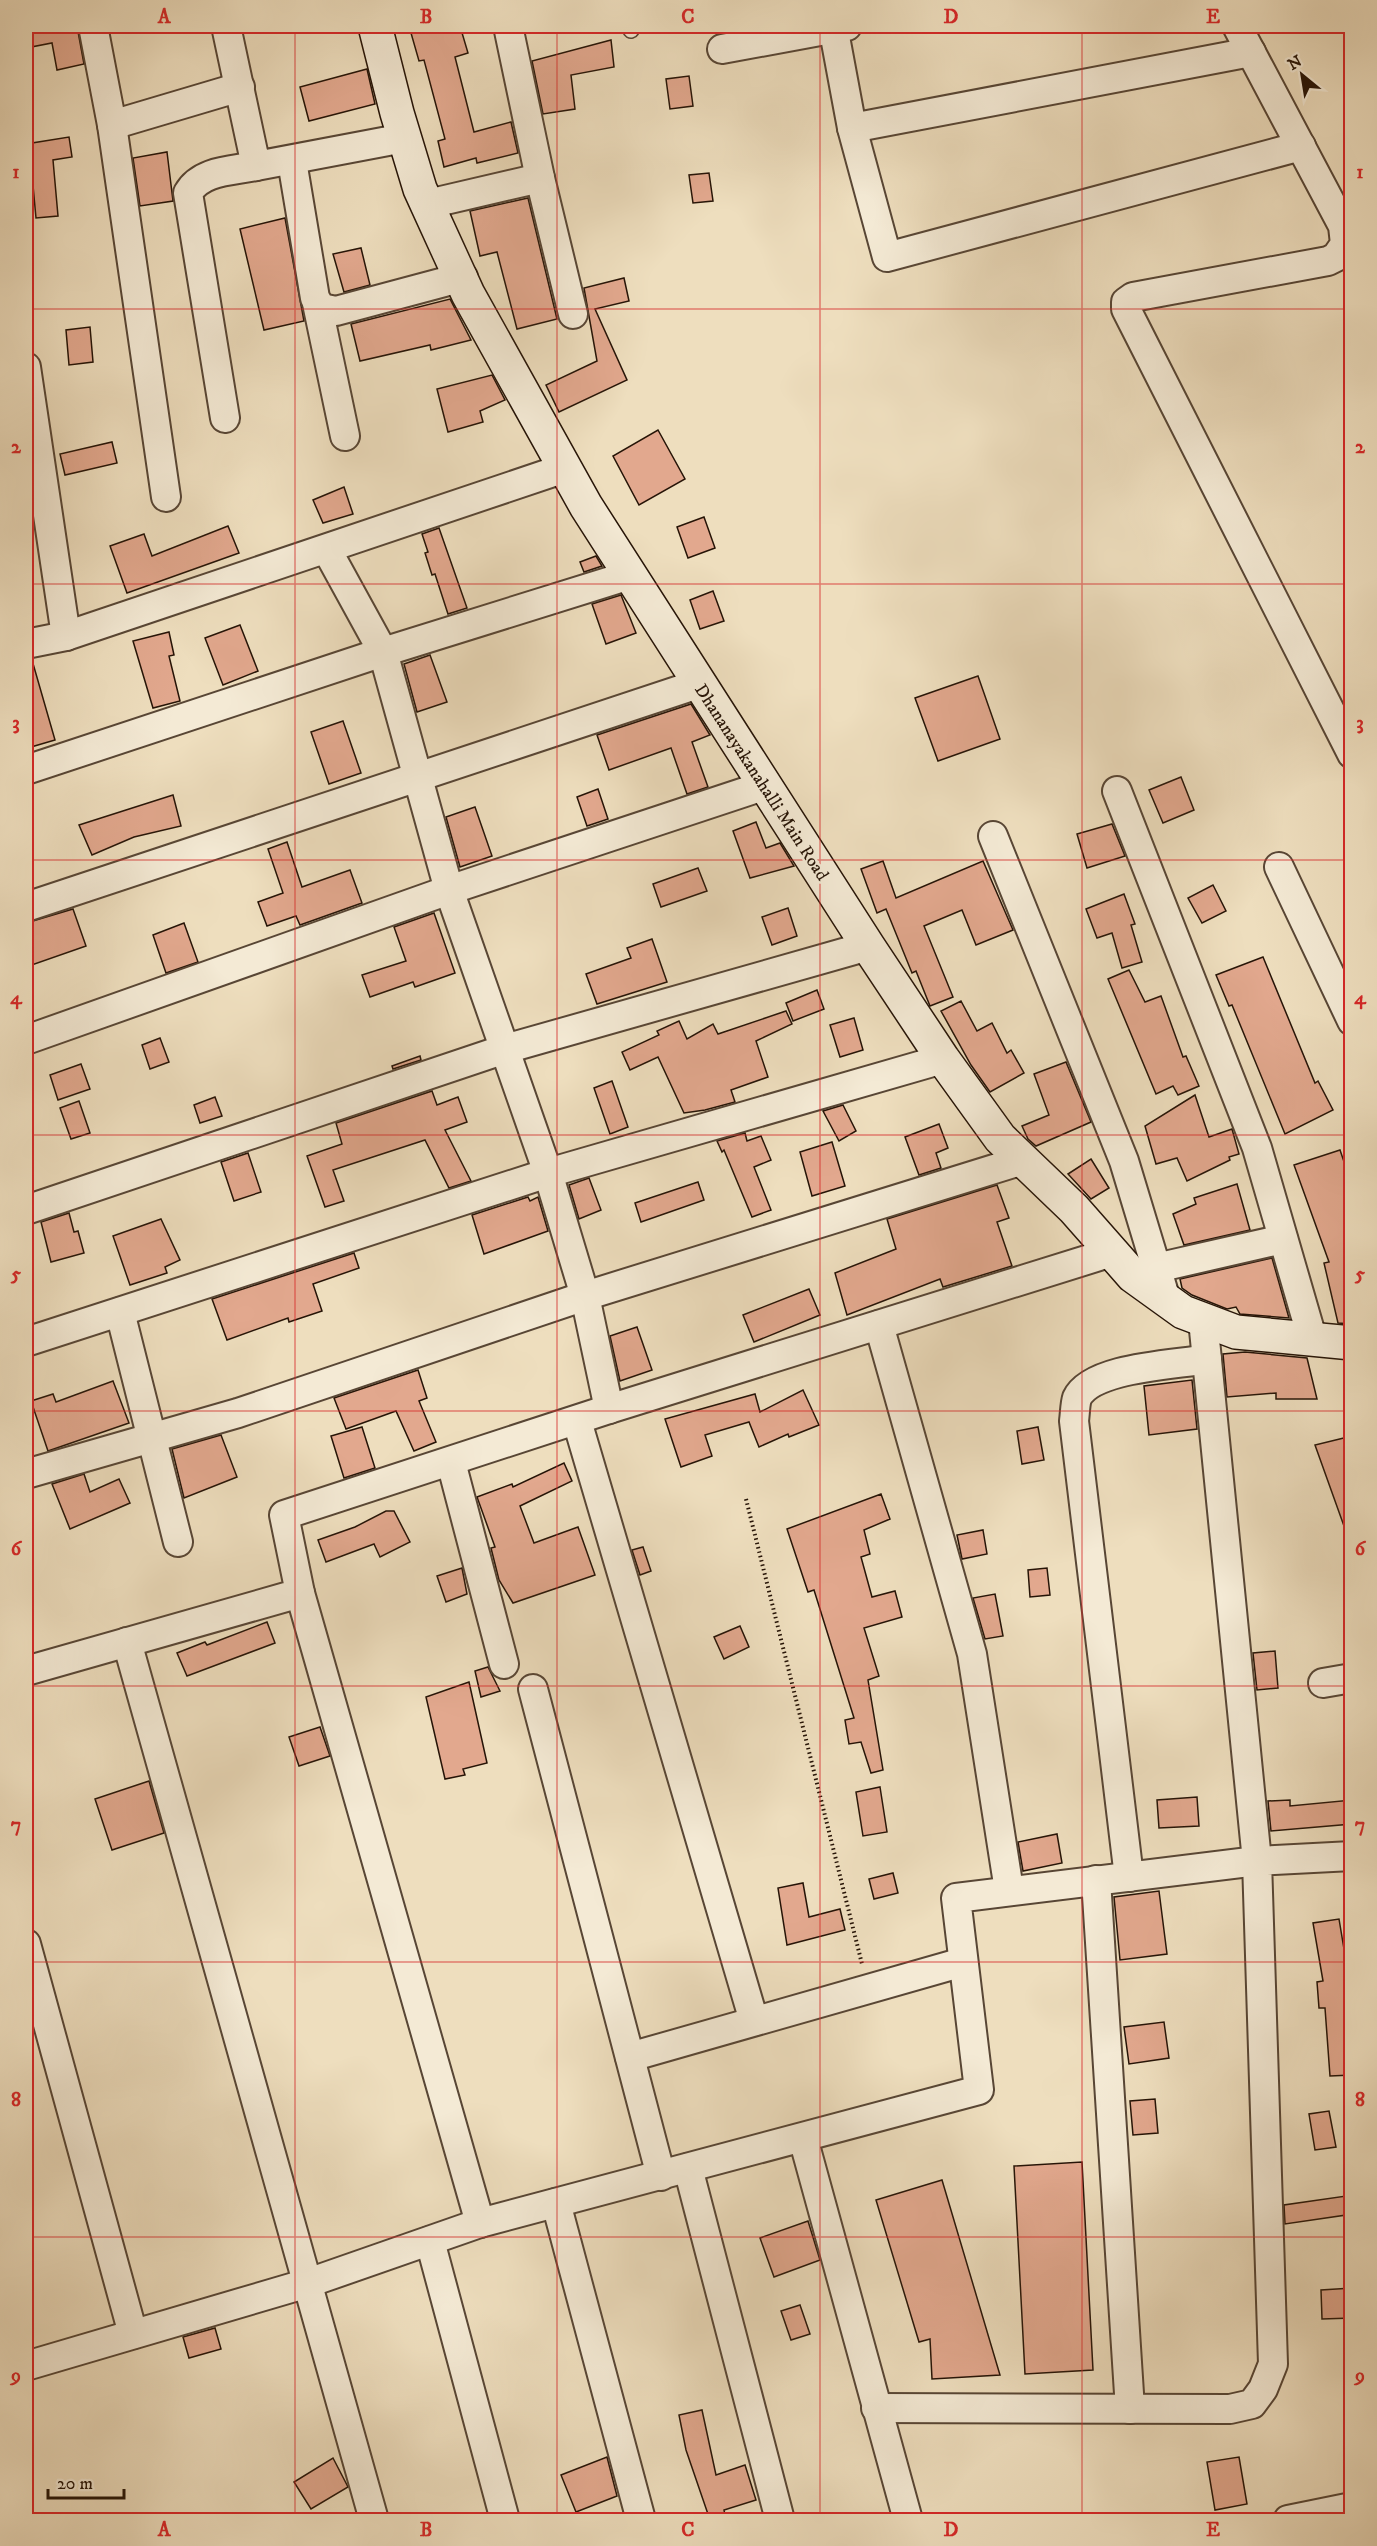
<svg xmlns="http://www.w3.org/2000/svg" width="1377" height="2546" viewBox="0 0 1377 2546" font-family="'IM FELL DW Pica',serif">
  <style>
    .building { fill: #e2a88e; stroke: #261407; stroke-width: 1.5 }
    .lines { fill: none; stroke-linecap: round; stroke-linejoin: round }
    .lane-casing { stroke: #584635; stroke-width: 18 }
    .street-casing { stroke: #584635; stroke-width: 32 }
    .secondary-casing { stroke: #261407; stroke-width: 36 }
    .path { stroke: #261407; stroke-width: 4; stroke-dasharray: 1.5 3; stroke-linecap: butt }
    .lane { stroke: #f4ead5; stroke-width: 15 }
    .street { stroke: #f4ead5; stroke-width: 28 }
    .secondary { stroke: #f4ead5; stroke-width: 33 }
    .grid { fill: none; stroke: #d62828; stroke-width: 1.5; stroke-opacity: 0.55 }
    .labels { text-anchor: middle; stroke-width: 5; stroke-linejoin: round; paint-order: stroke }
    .street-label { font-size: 18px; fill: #261407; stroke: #f4ead5 }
    .neatline { fill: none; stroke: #d62828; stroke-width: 2 }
    .grid-label { font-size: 20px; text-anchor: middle; font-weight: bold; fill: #d62828 }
  </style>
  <rect width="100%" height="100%" fill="#eedebe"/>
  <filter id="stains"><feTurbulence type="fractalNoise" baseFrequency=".00333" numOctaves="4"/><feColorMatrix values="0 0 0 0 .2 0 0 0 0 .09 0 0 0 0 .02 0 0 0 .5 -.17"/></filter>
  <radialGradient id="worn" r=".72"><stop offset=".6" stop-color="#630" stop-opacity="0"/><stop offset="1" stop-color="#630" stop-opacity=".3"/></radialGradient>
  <!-- building -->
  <g class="building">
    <path d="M 26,26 L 77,26 L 84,64 L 57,70 L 52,43 L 26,48 Z"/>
    <path d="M 409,26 L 460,26 L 468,53 L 455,57 L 474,132 L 511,122 L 518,153 L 477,163 L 476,158 L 444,167 L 438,141 L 445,139 L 424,60 L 419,61 Z"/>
    <path d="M 611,40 L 614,67 L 571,75 L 575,109 L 543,114 L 532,61 Z"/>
    <path d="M 367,69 L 375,104 L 309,121 L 300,87 Z"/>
    <path d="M 689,76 L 693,106 L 670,109 L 666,79 Z"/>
    <path d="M 69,137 L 72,157 L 53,160 L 58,216 L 36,218 L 31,164 L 26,165 L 26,144 Z"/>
    <path d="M 167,152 L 173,201 L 140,206 L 133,158 Z"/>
    <path d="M 709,173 L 713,201 L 693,203 L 689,175 Z"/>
    <path d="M 528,198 L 557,319 L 517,329 L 497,252 L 480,256 L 470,211 Z"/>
    <path d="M 285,218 L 304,321 L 264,330 L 240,229 Z"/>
    <path d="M 361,248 L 370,285 L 344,292 L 333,254 Z"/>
    <path d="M 624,278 L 629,301 L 595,309 L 627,380 L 559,412 L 546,385 L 597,361 L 584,288 Z"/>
    <path d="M 450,299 L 471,340 L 431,350 L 430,345 L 360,361 L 351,324 Z"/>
    <path d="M 90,327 L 93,362 L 69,365 L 66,330 Z"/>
    <path d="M 492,375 L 505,400 L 480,411 L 483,422 L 448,432 L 437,389 Z"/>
    <path d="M 658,430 L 685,479 L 639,505 L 613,456 Z"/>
    <path d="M 112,442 L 117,463 L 65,475 L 60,454 Z"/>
    <path d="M 344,487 L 353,514 L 323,523 L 313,500 Z"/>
    <path d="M 704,517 L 715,548 L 688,558 L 677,527 Z"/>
    <path d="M 228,526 L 239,553 L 127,593 L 110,546 L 144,534 L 152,556 Z"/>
    <path d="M 439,528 L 467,608 L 448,614 L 435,574 L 432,575 L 425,553 L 428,552 L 422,534 Z"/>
    <path d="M 596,556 L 602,566 L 584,572 L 580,562 Z"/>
    <path d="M 713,591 L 724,621 L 700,629 L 690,600 Z"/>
    <path d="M 621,595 L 636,633 L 606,644 L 592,604 Z"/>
    <path d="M 240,625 L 258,671 L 223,685 L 205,638 Z"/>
    <path d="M 169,632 L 174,655 L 169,656 L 180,701 L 153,708 L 133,641 Z"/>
    <path d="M 430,655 L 447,702 L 417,712 L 404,664 Z"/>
    <path d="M 26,660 L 32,660 L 55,740 L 31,747 L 26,728 Z"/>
    <path d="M 978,676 L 1000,739 L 938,761 L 915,698 Z"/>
    <path d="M 691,704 L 710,735 L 692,742 L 708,787 L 687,794 L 671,748 L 609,770 L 597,735 Z"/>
    <path d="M 343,721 L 361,773 L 329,784 L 311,732 Z"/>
    <path d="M 1181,777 L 1194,810 L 1163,823 L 1149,790 Z"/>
    <path d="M 598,789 L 608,819 L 587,826 L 577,797 Z"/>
    <path d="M 173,795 L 181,826 L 134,837 L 92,855 L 79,825 Z"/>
    <path d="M 475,807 L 492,856 L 460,867 L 446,817 Z"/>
    <path d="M 756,822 L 766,848 L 780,843 L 794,866 L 750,878 L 733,831 Z"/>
    <path d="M 1112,824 L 1125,856 L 1087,868 L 1077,834 Z"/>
    <path d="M 287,842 L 302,887 L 350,870 L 362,903 L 300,925 L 296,916 L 267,926 L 258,902 L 283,893 L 268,849 Z"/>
    <path d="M 883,861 L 896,898 L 983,861 L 1013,930 L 976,945 L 962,910 L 924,926 L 953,997 L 930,1006 L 916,971 L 912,973 L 886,909 L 877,913 L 861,869 Z"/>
    <path d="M 698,868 L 707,891 L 661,907 L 653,884 Z"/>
    <path d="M 1213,885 L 1226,911 L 1202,923 L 1188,898 Z"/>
    <path d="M 1124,894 L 1135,924 L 1131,925 L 1142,962 L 1122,968 L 1112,933 L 1097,938 L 1086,909 Z"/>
    <path d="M 788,908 L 797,936 L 772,945 L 762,917 Z"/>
    <path d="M 73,909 L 86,946 L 26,967 L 26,923 Z"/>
    <path d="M 434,913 L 455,973 L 415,987 L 413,982 L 370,997 L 362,975 L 406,961 L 394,927 Z"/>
    <path d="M 184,923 L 198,962 L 166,973 L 153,935 Z"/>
    <path d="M 652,939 L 667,982 L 597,1004 L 586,974 L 631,958 L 627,948 Z"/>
    <path d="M 1263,957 L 1315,1083 L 1318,1081 L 1333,1110 L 1285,1134 L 1232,1005 L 1229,1006 L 1216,975 Z"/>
    <path d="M 1129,970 L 1145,1002 L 1161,996 L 1183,1057 L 1186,1056 L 1199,1086 L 1178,1095 L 1173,1086 L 1156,1094 L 1108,979 Z"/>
    <path d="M 817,990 L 824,1009 L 793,1021 L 786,1003 Z"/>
    <path d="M 961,1001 L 977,1031 L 992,1023 L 1007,1053 L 1011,1050 L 1024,1073 L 990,1092 L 971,1065 L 941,1011 Z"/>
    <path d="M 786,1011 L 792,1024 L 756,1041 L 768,1077 L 731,1090 L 735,1102 L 705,1110 L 684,1113 L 658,1057 L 630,1070 L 622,1052 L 659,1035 L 657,1031 L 679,1021 L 687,1039 L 713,1024 L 718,1034 Z"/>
    <path d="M 854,1018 L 863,1050 L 840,1057 L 830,1025 Z"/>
    <path d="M 160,1038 L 169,1062 L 150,1069 L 142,1045 Z"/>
    <path d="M 420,1056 L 421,1060 L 393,1069 L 392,1066 Z"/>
    <path d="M 1066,1062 L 1091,1122 L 1036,1146 L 1028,1139 L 1022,1126 L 1049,1115 L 1034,1074 Z"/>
    <path d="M 81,1064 L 90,1089 L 58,1100 L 50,1075 Z"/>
    <path d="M 612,1081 L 628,1127 L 610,1134 L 594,1088 Z"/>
    <path d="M 432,1091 L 437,1105 L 458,1097 L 467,1122 L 445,1130 L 471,1181 L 449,1188 L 425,1140 L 333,1170 L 344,1201 L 325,1207 L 307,1156 L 342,1144 L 336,1123 Z"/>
    <path d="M 1195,1095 L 1209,1137 L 1232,1129 L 1239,1154 L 1229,1157 L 1230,1160 L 1187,1181 L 1177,1158 L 1156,1164 L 1145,1126 Z"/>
    <path d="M 215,1097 L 222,1116 L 200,1123 L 194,1105 Z"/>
    <path d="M 79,1101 L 90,1133 L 71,1139 L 60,1108 Z"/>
    <path d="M 843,1105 L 856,1131 L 839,1141 L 823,1111 Z"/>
    <path d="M 939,1124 L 948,1148 L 936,1153 L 941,1168 L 919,1175 L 905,1137 Z"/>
    <path d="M 745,1133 L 747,1141 L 761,1136 L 771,1160 L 754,1167 L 771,1210 L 752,1217 L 724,1150 L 722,1152 L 717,1141 Z"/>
    <path d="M 832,1142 L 845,1186 L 812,1196 L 800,1152 Z"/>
    <path d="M 1340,1150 L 1352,1185 L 1352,1324 L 1338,1323 L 1324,1263 L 1329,1262 L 1294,1165 Z"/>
    <path d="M 248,1153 L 261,1192 L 234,1201 L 221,1162 Z"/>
    <path d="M 1091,1159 L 1109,1188 L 1091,1199 L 1068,1174 Z"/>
    <path d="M 589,1178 L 601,1210 L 579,1219 L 569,1185 Z"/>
    <path d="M 698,1182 L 704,1200 L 641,1222 L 635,1203 Z"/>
    <path d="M 1237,1184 L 1250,1230 L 1184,1245 L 1173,1214 L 1196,1204 L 1194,1198 Z"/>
    <path d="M 997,1185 L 1009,1218 L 997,1222 L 1012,1266 L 943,1287 L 940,1279 L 847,1315 L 835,1273 L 896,1249 L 887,1219 Z"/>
    <path d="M 528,1197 L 530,1201 L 538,1197 L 548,1231 L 484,1254 L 472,1215 Z"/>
    <path d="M 69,1213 L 74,1232 L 78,1231 L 84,1253 L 51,1262 L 41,1222 Z"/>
    <path d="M 161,1219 L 180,1260 L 165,1267 L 167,1273 L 130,1285 L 113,1236 Z"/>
    <path d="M 354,1253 L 359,1268 L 313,1284 L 322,1311 L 289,1322 L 288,1318 L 227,1340 L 212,1299 Z"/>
    <path d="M 1272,1258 L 1289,1318 L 1240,1314 L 1236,1307 L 1227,1309 L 1192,1295 L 1182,1288 L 1180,1279 Z"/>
    <path d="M 809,1289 L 820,1315 L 754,1342 L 743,1315 Z"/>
    <path d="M 637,1327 L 652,1370 L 620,1381 L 610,1336 Z"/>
    <path d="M 1245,1352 L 1307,1358 L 1317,1399 L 1276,1399 L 1276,1393 L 1227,1397 L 1223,1354 Z"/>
    <path d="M 418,1370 L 427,1398 L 419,1401 L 436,1442 L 414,1451 L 396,1411 L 346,1429 L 334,1398 Z"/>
    <path d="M 1192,1380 L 1197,1429 L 1149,1435 L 1144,1386 Z"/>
    <path d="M 113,1381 L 129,1423 L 48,1451 L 31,1401 L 53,1394 L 56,1402 Z"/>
    <path d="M 803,1390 L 819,1425 L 789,1437 L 788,1434 L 759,1447 L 749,1422 L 705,1435 L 712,1456 L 681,1467 L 665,1419 L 755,1394 L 760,1412 Z"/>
    <path d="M 362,1427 L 375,1468 L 344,1478 L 331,1436 Z"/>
    <path d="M 1038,1427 L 1044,1460 L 1022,1464 L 1017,1431 Z"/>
    <path d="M 221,1435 L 237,1477 L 184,1498 L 172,1449 Z"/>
    <path d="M 1352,1436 L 1352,1539 L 1349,1540 L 1315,1445 Z"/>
    <path d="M 564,1463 L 572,1481 L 520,1506 L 534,1543 L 578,1527 L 595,1575 L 513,1603 L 499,1580 L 491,1548 L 495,1547 L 477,1497 L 512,1484 L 513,1487 Z"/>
    <path d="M 84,1474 L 90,1492 L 119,1479 L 130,1503 L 70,1529 L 52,1484 Z"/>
    <path d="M 881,1494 L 890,1519 L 864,1530 L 870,1554 L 861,1557 L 872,1597 L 895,1591 L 902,1617 L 864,1628 L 879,1676 L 868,1680 L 883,1770 L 871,1773 L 861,1742 L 849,1744 L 845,1720 L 854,1718 L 814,1590 L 808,1592 L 787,1529 Z"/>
    <path d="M 386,1511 L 394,1511 L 410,1542 L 380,1557 L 374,1544 L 326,1562 L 318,1540 L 355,1527 Z"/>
    <path d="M 983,1530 L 987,1554 L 962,1559 L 957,1535 Z"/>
    <path d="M 643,1547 L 651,1571 L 640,1575 L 632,1550 Z"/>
    <path d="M 462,1568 L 467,1594 L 446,1602 L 437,1576 Z"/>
    <path d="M 1047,1568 L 1050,1595 L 1030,1597 L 1028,1570 Z"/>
    <path d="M 995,1594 L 1003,1636 L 985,1639 L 973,1598 Z"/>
    <path d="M 267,1622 L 275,1643 L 187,1676 L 177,1653 L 205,1642 L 207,1645 Z"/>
    <path d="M 740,1626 L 749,1647 L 724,1659 L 714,1637 Z"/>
    <path d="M 1275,1651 L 1278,1688 L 1257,1690 L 1253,1653 Z"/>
    <path d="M 488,1667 L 500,1691 L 481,1697 L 475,1671 Z"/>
    <path d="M 469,1682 L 487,1763 L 463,1769 L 465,1775 L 445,1779 L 426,1697 Z"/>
    <path d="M 320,1727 L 330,1756 L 299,1766 L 289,1737 Z"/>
    <path d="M 149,1781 L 164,1833 L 112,1850 L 95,1799 Z"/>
    <path d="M 880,1787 L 887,1832 L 863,1836 L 856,1792 Z"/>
    <path d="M 1197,1797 L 1199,1826 L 1159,1828 L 1157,1800 Z"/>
    <path d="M 1290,1800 L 1290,1806 L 1352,1800 L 1352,1824 L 1271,1831 L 1268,1801 Z"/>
    <path d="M 1057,1834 L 1062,1863 L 1023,1871 L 1018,1842 Z"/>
    <path d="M 893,1873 L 898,1893 L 874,1899 L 869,1879 Z"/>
    <path d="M 803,1883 L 809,1917 L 840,1909 L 845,1930 L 787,1945 L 778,1888 Z"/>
    <path d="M 1159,1891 L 1167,1954 L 1120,1960 L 1114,1897 Z"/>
    <path d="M 1339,1919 L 1349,1979 L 1352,1979 L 1352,2075 L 1330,2076 L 1325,2008 L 1319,2008 L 1317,1982 L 1323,1981 L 1313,1923 Z"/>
    <path d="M 1164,2022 L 1169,2058 L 1129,2064 L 1124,2027 Z"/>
    <path d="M 1155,2099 L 1158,2133 L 1133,2135 L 1130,2101 Z"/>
    <path d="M 1329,2111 L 1336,2147 L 1315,2150 L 1309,2114 Z"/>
    <path d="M 1082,2162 L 1093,2370 L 1025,2374 L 1014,2166 Z"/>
    <path d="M 942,2180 L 1000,2375 L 932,2379 L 930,2339 L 919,2342 L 876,2200 Z"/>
    <path d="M 1346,2196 L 1346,2215 L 1285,2224 L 1284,2205 Z"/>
    <path d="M 808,2221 L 820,2260 L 774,2277 L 760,2238 Z"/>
    <path d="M 1352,2288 L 1352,2318 L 1322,2319 L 1321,2290 Z"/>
    <path d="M 800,2305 L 810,2334 L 791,2340 L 781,2311 Z"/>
    <path d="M 215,2328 L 221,2349 L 189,2358 L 183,2337 Z"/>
    <path d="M 702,2410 L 716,2475 L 745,2465 L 756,2500 L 724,2510 L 726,2520 L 710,2520 L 686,2450 L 679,2415 Z"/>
    <path d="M 607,2457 L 617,2496 L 576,2512 L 561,2475 Z"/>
    <path d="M 1239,2457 L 1247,2504 L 1215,2510 L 1207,2462 Z"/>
    <path d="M 333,2458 L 348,2487 L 311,2509 L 294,2482 Z"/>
  </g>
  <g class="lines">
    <defs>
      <path id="lane" d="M 630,26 L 631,30"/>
      <g id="street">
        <path d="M 93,26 L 112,125 L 166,497"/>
        <path d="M 226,26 L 256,166 L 404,138"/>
        <path d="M 508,26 L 540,178 L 573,314"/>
        <path d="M 833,26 L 852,128 L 887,257 L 1301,146"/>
        <path d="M 1237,26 L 1343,226 L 1345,244 L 1336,257 L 1328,261 L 1133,297 L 1126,302 L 1126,309 L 1352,754"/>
        <path d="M 722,49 L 847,26"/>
        <path d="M 112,125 L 240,87"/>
        <path d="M 852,128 L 1251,52"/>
        <path d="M 292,161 L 315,298 L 321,308 L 336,311 L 463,277"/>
        <path d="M 428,204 L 540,178"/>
        <path d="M 317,303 L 345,436"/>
        <path d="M 26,367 L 66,636 L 565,468"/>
        <path d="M 225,418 L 188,193 C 201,170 233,171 256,166"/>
        <path d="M 327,550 L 383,652 L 449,890 L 548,1173 L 585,1296 L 609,1409"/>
        <path d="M 26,644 L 66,636"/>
        <path d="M 26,770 L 383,652 L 630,575"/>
        <path d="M 1117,791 L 1257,1148 L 1313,1341"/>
        <path d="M 993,836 L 1124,1161 L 1166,1300"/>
        <path d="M 1279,867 L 1352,1021"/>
        <path d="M 26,907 L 698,684"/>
        <path d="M 26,1040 L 449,890 L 763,786"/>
        <path d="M 26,1210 L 505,1049 L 868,946"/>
        <path d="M 1156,1268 L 1283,1239"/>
        <path d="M 120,1312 L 178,1542"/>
        <path d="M 879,1325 L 972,1654 L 1009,1890"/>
        <path d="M 26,1342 L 548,1173 L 943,1059"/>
        <path d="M 577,1421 L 754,2021"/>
        <path d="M 451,1462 L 504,1664"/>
        <path d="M 26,1474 L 238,1413 L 585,1296 L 1023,1160"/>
        <path d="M 300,1593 L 480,2223"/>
        <path d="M 127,1642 L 374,2520"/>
        <path d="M 26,1671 L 300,1593 L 284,1515 L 609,1409 L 1112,1252"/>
        <path d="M 1323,1683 L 1352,1678"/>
        <path d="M 533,1689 L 661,2176"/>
        <path d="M 1129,1877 L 1074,1421 C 1075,1414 1075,1404 1077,1398 C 1092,1367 1175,1365 1207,1359"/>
        <path d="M 1096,1880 L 1130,2409"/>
        <path d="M 26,1944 L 133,2334"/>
        <path d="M 630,2057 L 963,1962"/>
        <path d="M 803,2138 L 908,2520"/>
        <path d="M 688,2168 L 780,2520"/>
        <path d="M 556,2203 L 641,2520"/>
        <path d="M 430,2241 L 505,2520"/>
        <path d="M 26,2366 L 308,2283 L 480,2223 L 979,2090 L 956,1898 L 1257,1861 L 1203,1320"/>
        <path d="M 876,2408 L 1230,2409 L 1252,2404 L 1263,2389 L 1273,2364 L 1257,1861 L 1352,1856"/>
        <path d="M 1288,2520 L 1352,2507"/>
      </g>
      <path id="secondary" d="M 375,26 L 397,113 L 420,189 L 468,294 L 586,506 L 868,946 L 943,1059 L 1000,1138 L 1074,1209 L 1133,1276 L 1183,1312 L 1236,1332 L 1352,1343"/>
    </defs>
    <!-- lane casing -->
    <use href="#lane" class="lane-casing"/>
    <!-- street casing -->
    <use href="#street" class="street-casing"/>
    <!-- secondary casing -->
    <use href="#secondary" class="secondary-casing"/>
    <!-- path -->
    <path class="path" d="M 746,1499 L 862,1964"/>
    <!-- lane -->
    <use href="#lane" class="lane"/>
    <!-- street -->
    <use href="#street" class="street"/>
    <!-- secondary -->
    <use href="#secondary" class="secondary"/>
  </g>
  <!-- grid -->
  <path class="grid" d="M 295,26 L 295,2520M 557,26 L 557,2520M 820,26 L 820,2520M 1082,26 L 1082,2520M 26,309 L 1352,309M 26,584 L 1352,584M 26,860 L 1352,860M 26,1135 L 1352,1135M 26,1411 L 1352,1411M 26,1686 L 1352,1686M 26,1962 L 1352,1962M 26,2237 L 1352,2237"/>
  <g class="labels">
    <!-- street labels -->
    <g class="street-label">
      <text transform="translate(762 782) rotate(57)" y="6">Dhananayakanahalli Main Road</text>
    </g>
  </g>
  <!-- margin -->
  <rect width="1377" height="2546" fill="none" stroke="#eedebe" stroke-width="66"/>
  <!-- north arrow -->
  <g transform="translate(1302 75) rotate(330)" stroke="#f4ead5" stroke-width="4.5" paint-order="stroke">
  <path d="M0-4.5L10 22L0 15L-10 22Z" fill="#261407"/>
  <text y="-9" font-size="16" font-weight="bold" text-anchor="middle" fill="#261407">N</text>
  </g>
  <!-- scale -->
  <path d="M48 2489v9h76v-9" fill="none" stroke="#261407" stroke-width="3"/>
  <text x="57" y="2489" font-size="18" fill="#261407" stroke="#f4ead5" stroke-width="4.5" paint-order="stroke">20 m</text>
  <rect x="33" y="33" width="1311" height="2480" class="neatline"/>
  <g class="grid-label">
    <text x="164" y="23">A</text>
    <text x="426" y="23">B</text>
    <text x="688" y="23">C</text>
    <text x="951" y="23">D</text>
    <text x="1213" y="23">E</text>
    <text x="16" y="178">1</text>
    <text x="1360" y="178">1</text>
    <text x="16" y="453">2</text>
    <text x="1360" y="453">2</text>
    <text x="16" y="729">3</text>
    <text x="1360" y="729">3</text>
    <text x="16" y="1004">4</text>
    <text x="1360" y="1004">4</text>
    <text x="16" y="1280">5</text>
    <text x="1360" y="1280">5</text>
    <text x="16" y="1555">6</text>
    <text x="1360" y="1555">6</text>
    <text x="16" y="1831">7</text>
    <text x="1360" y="1831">7</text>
    <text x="16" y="2106">8</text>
    <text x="1360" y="2106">8</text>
    <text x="16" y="2382">9</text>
    <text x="1360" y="2382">9</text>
    <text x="164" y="2536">A</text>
    <text x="426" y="2536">B</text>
    <text x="688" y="2536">C</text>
    <text x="951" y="2536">D</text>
    <text x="1213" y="2536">E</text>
  </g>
  <rect width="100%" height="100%" filter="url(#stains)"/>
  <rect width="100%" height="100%" fill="url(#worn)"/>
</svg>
